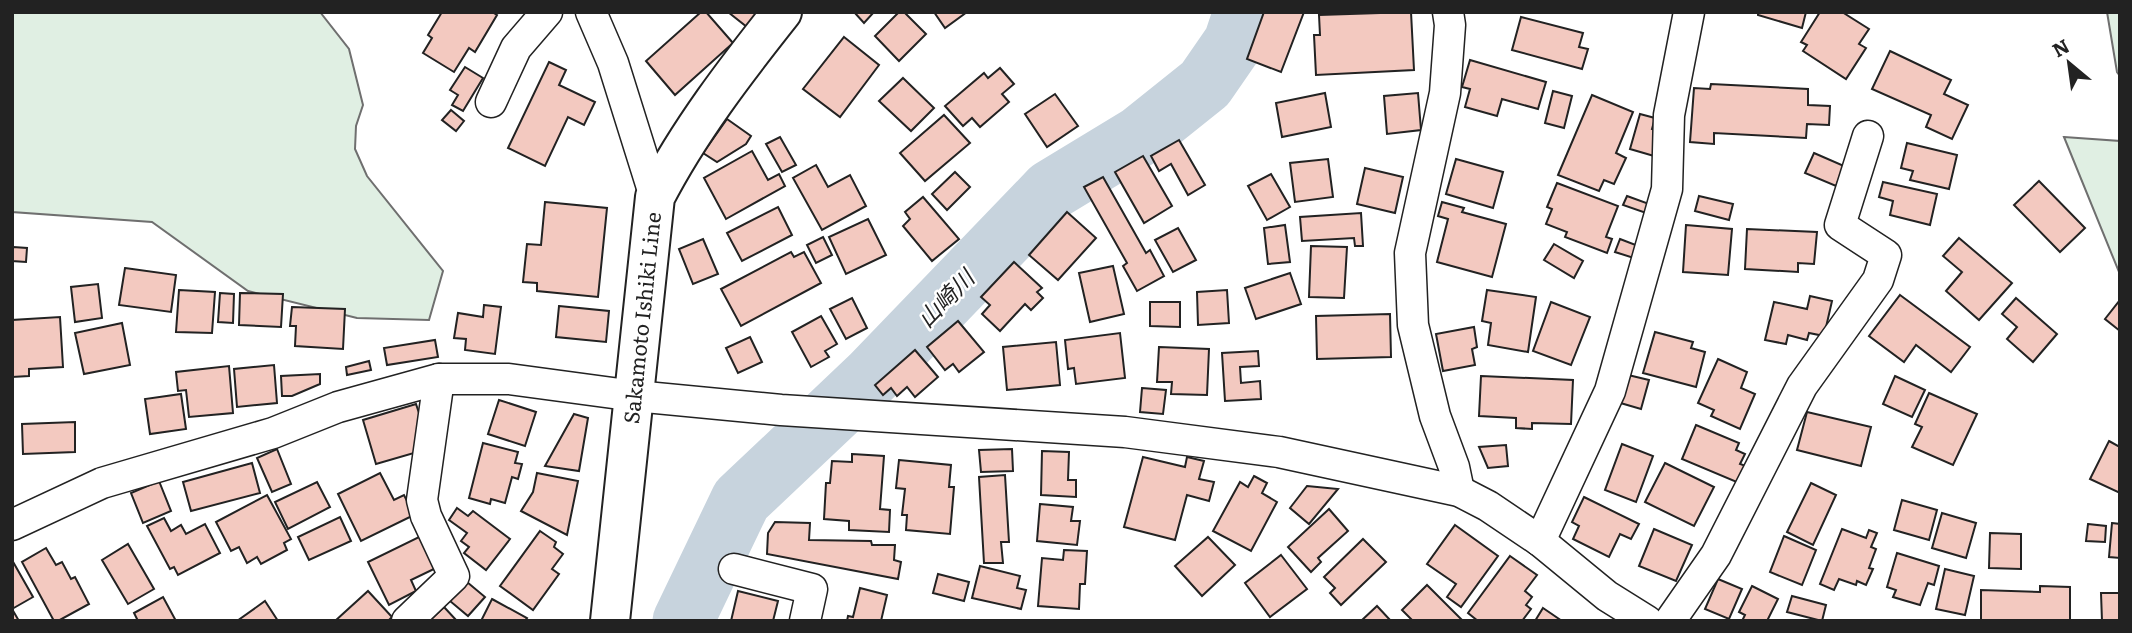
<svg xmlns="http://www.w3.org/2000/svg" width="2132" height="633" viewBox="0 0 2132 633" font-family="Literata,'Noto Sans JP',serif">
  <style>
    .green { fill: #e0efe3; stroke: #6f6f6f; stroke-width: 2 }
    .lines { fill: none; stroke-linecap: round; stroke-linejoin: round }
    .river { stroke: #c7d3dd; stroke-width: 61 }
    .building { fill: #f3c9c0; stroke: #222; stroke-width: 2 }
    .street-casing { stroke: #222; stroke-width: 33 }
    .secondary-casing { stroke: #222; stroke-width: 42 }
    .street { stroke: #fff; stroke-width: 30 }
    .secondary { stroke: #fff; stroke-width: 38 }
    .labels { text-anchor: middle; stroke-width: 5; stroke-linejoin: round; paint-order: stroke }
    .street-label { font-size: 21px; fill: #222; stroke: #fff }
    .water-label { font-size: 23px; font-style: italic; fill: #222; stroke: #fff }
  </style>
  <rect width="100%" height="100%" fill="#fff"/>
  <!-- green -->
  <g class="green">
    <path d="M 12,12 L 320,12 L 349,49 L 363,105 L 356,126 L 355,149 L 367,176 L 443,271 L 429,320 L 357,318 L 248,291 L 152,222 L 12,212 Z"/>
    <path d="M 2107,12 L 2120,12 L 2120,76 L 2117,72 Z"/>
    <path d="M 2064,137 L 2120,141 L 2120,273 L 2119,272 Z"/>
  </g>
  <g class="lines">
    <!-- river -->
    <path class="river" d="M 683,621 L 741,500 L 872,376 L 1051,190 L 1140,136 L 1205,84 L 1234,42 L 1244,12"/>
  </g>
  <!-- building -->
  <g class="building">
    <path d="M 442,12 L 492,12 L 497,15 L 475,52 L 469,48 L 454,72 L 423,53 L 432,38 L 428,35 Z"/>
    <path d="M 701,12 L 706,12 L 733,43 L 675,95 L 646,61 Z"/>
    <path d="M 728,12 L 758,12 L 747,27 Z"/>
    <path d="M 854,12 L 874,12 L 864,23 Z"/>
    <path d="M 899,12 L 904,12 L 926,34 L 899,61 L 875,36 Z"/>
    <path d="M 934,12 L 967,12 L 945,28 Z"/>
    <path d="M 1264,12 L 1304,12 L 1281,72 L 1247,59 Z"/>
    <path d="M 1411,12 L 1414,70 L 1316,75 L 1314,35 L 1320,35 L 1319,15 Z"/>
    <path d="M 1758,12 L 1806,12 L 1802,28 L 1758,15 Z"/>
    <path d="M 1820,12 L 1842,12 L 1869,29 L 1859,44 L 1866,48 L 1846,79 L 1803,51 L 1807,45 L 1801,42 Z"/>
    <path d="M 1521,17 L 1583,33 L 1579,47 L 1588,49 L 1582,69 L 1512,50 Z"/>
    <path d="M 844,37 L 879,65 L 840,117 L 803,89 Z"/>
    <path d="M 1890,51 L 1951,80 L 1944,94 L 1968,105 L 1952,139 L 1926,127 L 1931,115 L 1872,89 Z"/>
    <path d="M 1470,60 L 1546,82 L 1538,109 L 1502,99 L 1497,116 L 1465,107 L 1470,89 L 1462,87 Z"/>
    <path d="M 549,62 L 566,70 L 559,85 L 595,102 L 584,125 L 568,117 L 545,166 L 508,148 Z"/>
    <path d="M 465,67 L 483,78 L 463,111 L 452,105 L 458,95 L 450,90 Z"/>
    <path d="M 1000,68 L 1014,84 L 1002,94 L 1009,102 L 980,127 L 972,118 L 963,126 L 945,106 L 984,73 L 988,78 Z"/>
    <path d="M 903,78 L 934,108 L 911,131 L 879,101 Z"/>
    <path d="M 1711,84 L 1808,89 L 1808,105 L 1830,106 L 1829,125 L 1807,124 L 1806,138 L 1714,133 L 1714,144 L 1690,142 L 1694,88 L 1710,89 Z"/>
    <path d="M 1553,91 L 1572,96 L 1564,128 L 1545,123 Z"/>
    <path d="M 1325,93 L 1331,127 L 1282,137 L 1276,103 Z"/>
    <path d="M 1418,93 L 1421,130 L 1387,134 L 1384,96 Z"/>
    <path d="M 1055,94 L 1078,126 L 1047,147 L 1025,114 Z"/>
    <path d="M 1592,95 L 1633,112 L 1616,153 L 1626,158 L 1614,184 L 1604,180 L 1599,191 L 1558,175 Z"/>
    <path d="M 451,110 L 464,121 L 456,131 L 442,120 Z"/>
    <path d="M 1640,114 L 1655,118 L 1652,129 L 1661,131 L 1654,156 L 1630,149 Z"/>
    <path d="M 944,115 L 970,143 L 925,181 L 900,153 Z"/>
    <path d="M 727,119 L 751,136 L 746,144 L 717,162 L 703,153 Z"/>
    <path d="M 780,137 L 796,165 L 782,172 L 766,144 Z"/>
    <path d="M 1179,140 L 1205,185 L 1188,195 L 1171,164 L 1159,171 L 1151,156 Z"/>
    <path d="M 1907,143 L 1957,155 L 1949,189 L 1910,180 L 1913,171 L 1901,168 Z"/>
    <path d="M 752,151 L 768,180 L 779,174 L 785,186 L 726,219 L 704,178 Z"/>
    <path d="M 1814,153 L 1844,166 L 1836,186 L 1805,173 Z"/>
    <path d="M 1143,156 L 1172,206 L 1144,223 L 1115,172 Z"/>
    <path d="M 1328,159 L 1333,197 L 1295,202 L 1290,163 Z"/>
    <path d="M 1456,159 L 1503,172 L 1493,208 L 1446,194 Z"/>
    <path d="M 816,165 L 828,187 L 850,175 L 866,206 L 822,230 L 793,178 Z"/>
    <path d="M 1365,168 L 1403,177 L 1395,213 L 1357,204 Z"/>
    <path d="M 955,172 L 970,187 L 947,210 L 932,194 Z"/>
    <path d="M 1271,174 L 1290,207 L 1267,220 L 1248,186 Z"/>
    <path d="M 1103,177 L 1146,253 L 1150,250 L 1164,276 L 1137,291 L 1123,266 L 1127,263 L 1084,187 Z"/>
    <path d="M 2039,181 L 2085,228 L 2060,252 L 2014,205 Z"/>
    <path d="M 1883,182 L 1937,194 L 1930,225 L 1890,215 L 1893,201 L 1879,197 Z"/>
    <path d="M 1557,183 L 1618,206 L 1606,237 L 1612,239 L 1607,253 L 1565,237 L 1567,232 L 1546,224 L 1552,209 L 1547,207 Z"/>
    <path d="M 1627,196 L 1652,205 L 1649,214 L 1623,205 Z"/>
    <path d="M 1699,196 L 1733,204 L 1729,220 L 1695,211 Z"/>
    <path d="M 923,197 L 959,239 L 932,261 L 903,226 L 910,219 L 905,212 Z"/>
    <path d="M 545,202 L 607,208 L 598,297 L 537,291 L 537,283 L 523,282 L 527,244 L 541,245 Z"/>
    <path d="M 1442,202 L 1464,208 L 1462,212 L 1506,224 L 1492,277 L 1437,262 L 1448,219 L 1438,216 Z"/>
    <path d="M 778,207 L 792,235 L 742,261 L 727,233 Z"/>
    <path d="M 1067,212 L 1096,238 L 1058,280 L 1029,255 Z"/>
    <path d="M 1361,213 L 1363,246 L 1355,246 L 1354,238 L 1302,241 L 1300,217 Z"/>
    <path d="M 868,219 L 886,255 L 846,274 L 829,237 Z"/>
    <path d="M 1285,225 L 1290,262 L 1268,264 L 1264,228 Z"/>
    <path d="M 1686,225 L 1732,229 L 1728,275 L 1683,272 Z"/>
    <path d="M 1178,228 L 1196,260 L 1173,272 L 1155,240 Z"/>
    <path d="M 1747,229 L 1817,232 L 1814,264 L 1798,263 L 1798,272 L 1745,269 Z"/>
    <path d="M 823,237 L 832,255 L 816,263 L 807,245 Z"/>
    <path d="M 1959,238 L 2012,283 L 1979,320 L 1946,291 L 1962,272 L 1943,256 Z"/>
    <path d="M 703,239 L 718,274 L 693,284 L 679,249 Z"/>
    <path d="M 1620,239 L 1641,247 L 1637,259 L 1615,252 Z"/>
    <path d="M 1554,244 L 1583,261 L 1574,278 L 1544,260 Z"/>
    <path d="M 1311,246 L 1347,247 L 1344,298 L 1309,297 Z"/>
    <path d="M 13,247 L 27,248 L 26,262 L 12,261 Z"/>
    <path d="M 791,252 L 794,257 L 804,252 L 821,283 L 741,326 L 721,289 Z"/>
    <path d="M 1014,262 L 1042,288 L 1037,292 L 1043,298 L 1031,310 L 1025,304 L 1000,331 L 982,314 L 990,305 L 981,297 Z"/>
    <path d="M 1113,266 L 1124,314 L 1090,322 L 1079,273 Z"/>
    <path d="M 125,268 L 176,275 L 171,312 L 119,305 Z"/>
    <path d="M 1290,273 L 1301,304 L 1256,319 L 1245,288 Z"/>
    <path d="M 98,284 L 102,318 L 75,322 L 71,287 Z"/>
    <path d="M 179,290 L 215,292 L 212,333 L 176,332 Z"/>
    <path d="M 1227,290 L 1229,323 L 1198,325 L 1197,292 Z"/>
    <path d="M 1487,290 L 1536,297 L 1528,352 L 1488,345 L 1491,323 L 1482,321 Z"/>
    <path d="M 220,293 L 234,294 L 233,323 L 218,322 Z"/>
    <path d="M 240,293 L 283,294 L 281,327 L 239,325 Z"/>
    <path d="M 1900,295 L 1970,347 L 1951,372 L 1916,345 L 1904,362 L 1869,336 Z"/>
    <path d="M 1810,296 L 1832,301 L 1824,336 L 1809,333 L 1807,340 L 1788,335 L 1786,344 L 1765,340 L 1774,302 L 1807,309 Z"/>
    <path d="M 852,298 L 867,328 L 846,339 L 830,309 Z"/>
    <path d="M 2016,298 L 2057,334 L 2033,362 L 2007,339 L 2017,327 L 2002,314 Z"/>
    <path d="M 2120,300 L 2120,331 L 2105,319 Z"/>
    <path d="M 1150,302 L 1180,302 L 1180,327 L 1150,326 Z"/>
    <path d="M 1551,302 L 1590,317 L 1571,365 L 1533,351 Z"/>
    <path d="M 484,305 L 501,307 L 495,354 L 465,350 L 466,339 L 454,338 L 458,313 L 483,317 Z"/>
    <path d="M 559,306 L 609,311 L 606,342 L 556,337 Z"/>
    <path d="M 292,307 L 345,309 L 343,349 L 295,346 L 296,326 L 290,326 Z"/>
    <path d="M 1390,314 L 1391,357 L 1317,359 L 1316,316 Z"/>
    <path d="M 821,316 L 837,344 L 825,351 L 829,357 L 811,367 L 792,332 Z"/>
    <path d="M 60,317 L 63,367 L 29,369 L 29,376 L 12,377 L 12,320 Z"/>
    <path d="M 958,321 L 984,352 L 959,372 L 953,364 L 945,370 L 927,347 Z"/>
    <path d="M 122,323 L 130,365 L 84,374 L 75,333 Z"/>
    <path d="M 1474,327 L 1477,347 L 1472,349 L 1475,365 L 1443,371 L 1436,334 Z"/>
    <path d="M 1655,332 L 1693,342 L 1691,348 L 1705,352 L 1696,387 L 1643,373 Z"/>
    <path d="M 1120,333 L 1125,378 L 1076,384 L 1074,368 L 1068,369 L 1065,340 Z"/>
    <path d="M 750,337 L 762,362 L 738,373 L 726,348 Z"/>
    <path d="M 435,340 L 438,357 L 387,365 L 384,348 Z"/>
    <path d="M 1056,342 L 1060,385 L 1007,390 L 1003,347 Z"/>
    <path d="M 1159,347 L 1209,349 L 1207,395 L 1171,394 L 1172,382 L 1157,382 Z"/>
    <path d="M 915,350 L 938,377 L 915,397 L 907,387 L 897,396 L 891,388 L 883,395 L 875,385 Z"/>
    <path d="M 1258,351 L 1259,366 L 1240,367 L 1241,383 L 1260,381 L 1261,399 L 1225,401 L 1222,353 Z"/>
    <path d="M 1718,359 L 1747,372 L 1741,388 L 1755,394 L 1740,429 L 1711,416 L 1714,410 L 1698,403 Z"/>
    <path d="M 369,361 L 371,370 L 347,375 L 346,367 Z"/>
    <path d="M 274,365 L 277,403 L 237,407 L 234,369 Z"/>
    <path d="M 229,366 L 233,413 L 189,417 L 186,390 L 178,391 L 176,372 Z"/>
    <path d="M 320,374 L 320,384 L 292,396 L 282,396 L 281,376 Z"/>
    <path d="M 1624,374 L 1649,380 L 1641,409 L 1617,402 Z"/>
    <path d="M 1481,376 L 1573,380 L 1571,424 L 1532,423 L 1532,429 L 1516,428 L 1516,418 L 1479,416 Z"/>
    <path d="M 1895,376 L 1925,390 L 1912,417 L 1883,404 Z"/>
    <path d="M 1142,388 L 1166,390 L 1163,414 L 1140,412 Z"/>
    <path d="M 1929,393 L 1977,414 L 1953,465 L 1912,447 L 1922,427 L 1915,424 Z"/>
    <path d="M 181,394 L 186,429 L 150,434 L 145,399 Z"/>
    <path d="M 499,400 L 536,412 L 525,446 L 488,434 Z"/>
    <path d="M 416,404 L 421,419 L 414,453 L 376,464 L 363,420 Z"/>
    <path d="M 1807,412 L 1871,427 L 1861,466 L 1797,450 Z"/>
    <path d="M 574,414 L 588,418 L 579,471 L 545,466 Z"/>
    <path d="M 75,422 L 75,452 L 23,454 L 22,424 Z"/>
    <path d="M 1696,425 L 1739,443 L 1736,450 L 1745,454 L 1740,464 L 1746,466 L 1739,483 L 1682,459 Z"/>
    <path d="M 2109,441 L 2120,447 L 2120,493 L 2090,479 Z"/>
    <path d="M 483,443 L 518,452 L 515,463 L 522,464 L 518,479 L 512,477 L 505,503 L 491,499 L 490,504 L 469,498 Z"/>
    <path d="M 1622,444 L 1653,456 L 1636,502 L 1605,490 Z"/>
    <path d="M 1506,445 L 1508,466 L 1488,468 L 1479,447 Z"/>
    <path d="M 277,449 L 291,484 L 272,492 L 257,458 Z"/>
    <path d="M 1012,449 L 1013,471 L 981,472 L 979,450 Z"/>
    <path d="M 1042,451 L 1069,452 L 1068,480 L 1076,480 L 1076,497 L 1041,495 Z"/>
    <path d="M 852,454 L 884,456 L 880,509 L 890,510 L 889,532 L 849,530 L 849,521 L 824,519 L 826,483 L 830,483 L 832,461 L 852,462 Z"/>
    <path d="M 1143,457 L 1185,467 L 1187,457 L 1204,461 L 1199,479 L 1214,482 L 1209,501 L 1187,495 L 1175,540 L 1124,527 Z"/>
    <path d="M 899,460 L 951,465 L 949,487 L 954,487 L 950,534 L 906,530 L 907,515 L 902,515 L 905,489 L 896,488 Z"/>
    <path d="M 252,463 L 260,493 L 191,511 L 183,482 Z"/>
    <path d="M 1665,463 L 1714,487 L 1694,526 L 1645,502 Z"/>
    <path d="M 380,473 L 394,500 L 404,495 L 414,515 L 361,541 L 338,494 Z"/>
    <path d="M 537,473 L 578,481 L 567,535 L 521,511 L 533,492 Z"/>
    <path d="M 1005,475 L 1009,542 L 1001,542 L 1003,563 L 984,563 L 979,477 Z"/>
    <path d="M 1254,476 L 1267,483 L 1262,493 L 1277,502 L 1251,551 L 1213,531 L 1240,482 L 1248,487 Z"/>
    <path d="M 159,481 L 171,511 L 143,523 L 131,493 Z"/>
    <path d="M 317,482 L 330,507 L 288,529 L 275,502 Z"/>
    <path d="M 1811,483 L 1836,495 L 1813,545 L 1787,532 Z"/>
    <path d="M 1307,486 L 1338,489 L 1309,524 L 1290,508 Z"/>
    <path d="M 267,495 L 291,539 L 284,543 L 287,550 L 261,564 L 257,557 L 247,563 L 239,547 L 231,551 L 216,522 Z"/>
    <path d="M 1584,497 L 1639,524 L 1631,539 L 1620,534 L 1609,557 L 1573,539 L 1579,526 L 1572,522 Z"/>
    <path d="M 1902,500 L 1937,510 L 1929,540 L 1894,530 Z"/>
    <path d="M 1040,504 L 1073,507 L 1071,521 L 1080,521 L 1077,545 L 1037,541 Z"/>
    <path d="M 457,508 L 468,516 L 473,511 L 510,539 L 486,570 L 464,553 L 469,547 L 461,541 L 467,533 L 449,520 Z"/>
    <path d="M 1329,509 L 1348,531 L 1318,558 L 1321,562 L 1311,572 L 1288,547 Z"/>
    <path d="M 1942,513 L 1976,523 L 1966,558 L 1932,548 Z"/>
    <path d="M 340,517 L 351,541 L 309,560 L 298,537 Z"/>
    <path d="M 164,518 L 171,531 L 181,525 L 186,534 L 205,524 L 220,553 L 178,575 L 174,567 L 170,569 L 147,526 Z"/>
    <path d="M 775,522 L 810,523 L 809,540 L 871,541 L 872,545 L 895,545 L 894,560 L 901,562 L 898,579 L 767,554 L 768,533 Z"/>
    <path d="M 2112,523 L 2120,524 L 2120,558 L 2109,557 Z"/>
    <path d="M 2088,524 L 2106,526 L 2105,542 L 2086,541 Z"/>
    <path d="M 1455,525 L 1498,556 L 1461,607 L 1447,597 L 1456,584 L 1427,564 Z"/>
    <path d="M 1654,529 L 1692,545 L 1676,581 L 1639,566 Z"/>
    <path d="M 1842,529 L 1866,538 L 1869,530 L 1877,533 L 1871,547 L 1876,549 L 1869,568 L 1873,569 L 1866,585 L 1857,581 L 1856,585 L 1839,579 L 1834,590 L 1820,584 Z"/>
    <path d="M 540,531 L 556,542 L 554,547 L 563,554 L 552,569 L 559,574 L 533,610 L 500,586 Z"/>
    <path d="M 1990,533 L 2021,534 L 2021,569 L 1989,568 Z"/>
    <path d="M 421,536 L 436,568 L 411,580 L 416,591 L 389,605 L 368,562 Z"/>
    <path d="M 1784,536 L 1816,550 L 1802,585 L 1770,572 Z"/>
    <path d="M 1208,537 L 1235,565 L 1202,596 L 1175,566 Z"/>
    <path d="M 1363,539 L 1386,562 L 1341,605 L 1330,593 L 1335,588 L 1324,577 Z"/>
    <path d="M 128,544 L 154,589 L 128,604 L 102,560 Z"/>
    <path d="M 46,548 L 56,565 L 62,562 L 71,579 L 75,577 L 89,604 L 58,621 L 54,621 L 22,562 Z"/>
    <path d="M 1064,550 L 1087,551 L 1085,584 L 1080,584 L 1079,609 L 1038,606 L 1042,558 L 1063,560 Z"/>
    <path d="M 1897,553 L 1939,566 L 1934,585 L 1928,583 L 1920,605 L 1893,597 L 1896,590 L 1887,587 Z"/>
    <path d="M 1281,555 L 1307,589 L 1270,617 L 1245,583 Z"/>
    <path d="M 1510,556 L 1537,575 L 1525,591 L 1532,597 L 1526,605 L 1531,609 L 1522,621 L 1478,621 L 1468,613 Z"/>
    <path d="M 12,560 L 33,597 L 12,609 L 19,621 L 12,621 Z"/>
    <path d="M 980,566 L 1020,576 L 1017,588 L 1026,590 L 1021,609 L 972,598 Z"/>
    <path d="M 1945,569 L 1974,576 L 1965,615 L 1936,609 Z"/>
    <path d="M 938,574 L 969,582 L 964,601 L 933,593 Z"/>
    <path d="M 1718,579 L 1742,589 L 1729,619 L 1705,609 Z"/>
    <path d="M 467,582 L 485,597 L 468,616 L 450,601 Z"/>
    <path d="M 1427,585 L 1462,620 L 1461,621 L 1413,621 L 1402,610 Z"/>
    <path d="M 1752,586 L 1778,599 L 1767,621 L 1742,621 L 1745,615 L 1739,612 Z"/>
    <path d="M 2040,586 L 2070,587 L 2070,621 L 1981,621 L 1981,590 L 2040,592 Z"/>
    <path d="M 860,588 L 887,595 L 881,621 L 847,621 L 848,616 L 853,617 Z"/>
    <path d="M 368,591 L 392,617 L 388,621 L 335,621 Z"/>
    <path d="M 738,591 L 778,601 L 773,621 L 731,621 Z"/>
    <path d="M 2101,593 L 2120,593 L 2120,621 L 2102,621 Z"/>
    <path d="M 1792,596 L 1826,605 L 1822,621 L 1787,612 Z"/>
    <path d="M 163,597 L 176,621 L 138,621 L 134,613 Z"/>
    <path d="M 492,599 L 527,618 L 525,621 L 481,621 Z"/>
    <path d="M 265,601 L 278,621 L 237,621 Z"/>
    <path d="M 1377,606 L 1391,621 L 1361,621 Z"/>
    <path d="M 444,607 L 457,621 L 430,621 L 430,620 Z"/>
    <path d="M 1543,608 L 1562,621 L 1535,621 Z"/>
  </g>
  <g class="lines">
    <defs>
      <g id="street">
        <path d="M 591,12 L 613,63 L 655,197"/>
        <path d="M 1448,12 L 1450,25 L 1445,93 L 1410,253 L 1413,325 L 1435,416 L 1454,467 L 1459,491"/>
        <path d="M 491,102 L 516,48 L 547,12"/>
        <path d="M 12,525 L 102,483 L 273,433 L 338,407 L 439,379 L 509,379 L 635,396 L 781,410 L 1125,432 L 1279,452 L 1459,491 L 1488,506 L 1540,541 L 1607,596 L 1647,621"/>
        <path d="M 1540,541 L 1610,391 L 1667,189 L 1669,115 L 1689,12"/>
        <path d="M 734,569 L 812,589 L 805,621"/>
        <path d="M 407,621 L 454,576 L 426,516 L 422,500 L 439,379"/>
        <path d="M 1670,621 L 1716,555 L 1802,386 L 1878,280 L 1886,255 L 1840,225 L 1868,136"/>
      </g>
      <path id="secondary" d="M 610,621 L 655,197 C 689,131 736,70 782,12"/>
    </defs>
    <!-- street casing -->
    <use href="#street" class="street-casing"/>
    <!-- secondary casing -->
    <use href="#secondary" class="secondary-casing"/>
    <!-- street -->
    <use href="#street" class="street"/>
    <!-- secondary -->
    <use href="#secondary" class="secondary"/>
  </g>
  <g class="labels">
    <!-- street labels -->
    <g class="street-label">
      <text transform="translate(643 318) rotate(-84)" y="7">Sakamoto Ishiki Line</text>
    </g>
    <!-- water labels -->
    <g class="water-label">
      <text transform="translate(946 299) rotate(-46)" y="8">山崎川</text>
    </g>
  </g>
  <!-- border -->
  <rect width="2132" height="633" fill="none" stroke="#222222" stroke-width="28"/>
  <!-- north arrow -->
  <g transform="translate(2069 63) rotate(331)" stroke="#ffffff" stroke-width="5" paint-order="stroke">
  <path d="M0-5L12 26L0 18L-12 26Z" fill="#222222"/>
  <text y="-10" font-size="19" font-weight="bold" text-anchor="middle" fill="#222222">N</text>
  </g>
</svg>
